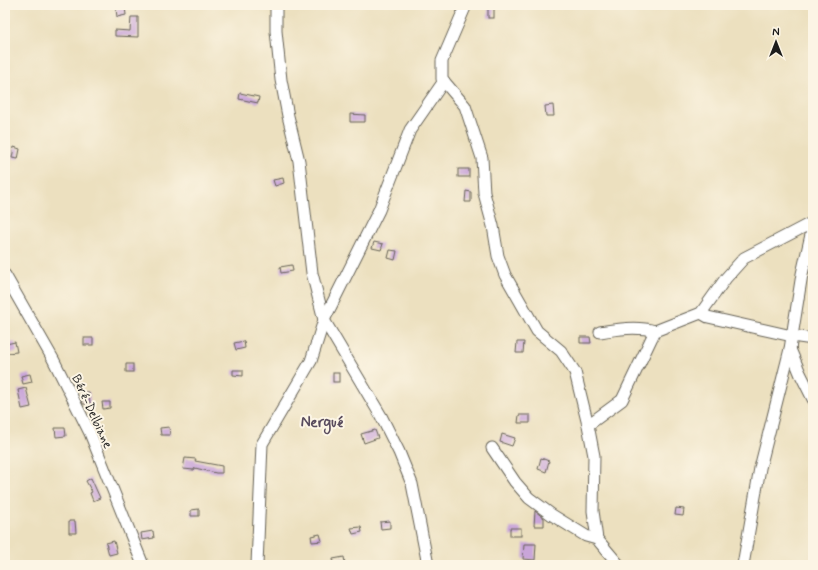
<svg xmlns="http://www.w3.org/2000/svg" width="818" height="570" viewBox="0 0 818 570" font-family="Mynerve,sans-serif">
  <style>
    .building { fill: #c9a5d9 }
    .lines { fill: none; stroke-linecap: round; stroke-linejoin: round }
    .minor-casing { stroke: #656155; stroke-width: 13 }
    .minor { stroke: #fff; stroke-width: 11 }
    .labels { text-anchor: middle; stroke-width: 4; stroke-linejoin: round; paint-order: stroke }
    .street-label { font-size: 13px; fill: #1c1c1c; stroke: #fcf5e5 }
    .quarter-label { font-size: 15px; font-weight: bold; fill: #594c5e; stroke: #fcf5e5 }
  </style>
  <rect width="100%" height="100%" fill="#fcf5e5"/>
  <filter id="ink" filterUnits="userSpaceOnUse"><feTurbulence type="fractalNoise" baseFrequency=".025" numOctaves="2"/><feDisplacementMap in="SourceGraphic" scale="8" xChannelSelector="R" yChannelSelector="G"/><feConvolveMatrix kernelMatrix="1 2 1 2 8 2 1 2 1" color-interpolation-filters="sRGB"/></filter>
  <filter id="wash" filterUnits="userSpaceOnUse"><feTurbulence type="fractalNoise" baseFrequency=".012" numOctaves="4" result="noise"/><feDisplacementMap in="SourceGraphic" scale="16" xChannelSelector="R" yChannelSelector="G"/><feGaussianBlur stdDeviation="0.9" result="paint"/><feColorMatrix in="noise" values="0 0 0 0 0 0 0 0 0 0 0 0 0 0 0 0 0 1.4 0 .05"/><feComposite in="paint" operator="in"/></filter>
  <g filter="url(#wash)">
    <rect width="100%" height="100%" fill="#ece0bf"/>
    <g id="blocks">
      <!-- building -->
      <g class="building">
        <path d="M 125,7 L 126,15 L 117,17 L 116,9 Z"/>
        <rect x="488" y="7" width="6" height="11"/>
        <path d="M 131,17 L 138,17 L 138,37 L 115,36 L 115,30 L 130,31 Z"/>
        <path d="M 240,93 L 259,97 L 258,103 L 239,99 Z"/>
        <path d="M 553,105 L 554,116 L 546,116 L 545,106 Z"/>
        <path d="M 350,114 L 365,115 L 365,122 L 350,122 Z"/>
        <path d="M 14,147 L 20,149 L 18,159 L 12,158 Z"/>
        <rect x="458" y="169" width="11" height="8"/>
        <path d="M 283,178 L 284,183 L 275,186 L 273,180 Z"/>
        <path d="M 466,191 L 471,192 L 471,202 L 465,202 Z"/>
        <path d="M 374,242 L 383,244 L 381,250 L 372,248 Z"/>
        <path d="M 390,250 L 397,251 L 395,260 L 388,258 Z"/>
        <path d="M 292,265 L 293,271 L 281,273 L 280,267 Z"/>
        <path d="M 580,337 L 590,337 L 591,343 L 580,343 Z"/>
        <rect x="84" y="338" width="9" height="7"/>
        <path d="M 244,341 L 245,348 L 236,350 L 234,343 Z"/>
        <path d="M 15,342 L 17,352 L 7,353 L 6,344 Z"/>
        <path d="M 517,342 L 524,342 L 523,353 L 516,353 Z"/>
        <rect x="126" y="364" width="7" height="8"/>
        <path d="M 233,370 L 243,370 L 243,376 L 233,375 Z"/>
        <rect x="333" y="373" width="6" height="9"/>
        <path d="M 30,374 L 32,382 L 23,384 L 21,376 Z"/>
        <path d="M 26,388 L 31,407 L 22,409 L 18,390 Z"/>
        <path d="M 81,392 L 89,392 L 90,404 L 83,404 L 81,399 Z"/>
        <path d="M 102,402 L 110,402 L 110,408 L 103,409 Z"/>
        <path d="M 519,415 L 530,415 L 530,423 L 518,423 Z"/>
        <path d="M 169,427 L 170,435 L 161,435 L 160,428 Z"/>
        <path d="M 55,428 L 65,428 L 66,436 L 56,437 Z"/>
        <path d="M 375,430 L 378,438 L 364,443 L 361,434 Z"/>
        <path d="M 502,434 L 515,438 L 512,446 L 500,442 Z"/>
        <path d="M 185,458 L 196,459 L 195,461 L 222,466 L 222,473 L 216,473 L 195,468 L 194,470 L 183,469 Z"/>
        <path d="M 541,458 L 549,461 L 546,472 L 538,469 Z"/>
        <path d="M 91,478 L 100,498 L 93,501 L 90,493 L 92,492 L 86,481 Z"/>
        <path d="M 676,508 L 684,509 L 683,516 L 675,515 Z"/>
        <path d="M 199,509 L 199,516 L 191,516 L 191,510 Z"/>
        <path d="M 535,511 L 544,518 L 544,526 L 534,526 Z"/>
        <path d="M 69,521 L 75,521 L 76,533 L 69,533 Z"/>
        <path d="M 390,521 L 390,528 L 381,529 L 380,522 Z"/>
        <path d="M 361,527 L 362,532 L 353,534 L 351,528 Z"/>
        <rect x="510" y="528" width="11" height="8"/>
        <path d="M 153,531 L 154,538 L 142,540 L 141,533 Z"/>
        <path d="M 320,534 L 322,541 L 312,542 L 311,536 Z"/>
        <path d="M 114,541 L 117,553 L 109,555 L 106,543 Z"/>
        <path d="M 524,544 L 536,544 L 535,560 L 523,559 Z"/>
        <path d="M 344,557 L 345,563 L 334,565 L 333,559 Z"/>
      </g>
    </g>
  </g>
  <g filter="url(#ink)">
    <use href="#blocks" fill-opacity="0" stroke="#656155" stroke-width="1"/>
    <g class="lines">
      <defs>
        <g id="minor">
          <path d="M 276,5 L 276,31 L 281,80 L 288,116 L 299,161 L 312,273 L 324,320 L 381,416 L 399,452 L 412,484 L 428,565"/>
          <path d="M 466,5 L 442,61 L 442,79 L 465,106 L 482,158 L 484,193 L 493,226 L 498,256 L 505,275 L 537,331 L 561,351 L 575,372 L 588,425 L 594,456 L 593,511 L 597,539 L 619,565"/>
          <path d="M 5,275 L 53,359 L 90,433 L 143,565"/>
          <path d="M 701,313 L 708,317 L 792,336 L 813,339"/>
          <path d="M 600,332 C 617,329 637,326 655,331 L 701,313 L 726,278 L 744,258 L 813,222"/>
          <path d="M 790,349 L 800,373 L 813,399"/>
          <path d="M 588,425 L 622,400 L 655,331"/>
          <path d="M 492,448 L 515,482 L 529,498 L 552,515 L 586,536 L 597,539"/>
          <path d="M 257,565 L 262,444 L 311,361 L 324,320 L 379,210 L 410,130 L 444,81"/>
          <path d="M 743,565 L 760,468 L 790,349 L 802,274 L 813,226"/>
        </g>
      </defs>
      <!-- minor casing -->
      <use href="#minor" class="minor-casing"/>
      <!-- minor -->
      <use href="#minor" class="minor"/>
    </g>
  </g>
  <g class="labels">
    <!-- street labels -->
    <g class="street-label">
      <text transform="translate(93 411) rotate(65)" y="5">Béré-Delbiane</text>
    </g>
    <!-- quarter labels -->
    <g class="quarter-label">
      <text x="322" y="427">Nergué</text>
    </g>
  </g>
  <!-- margin -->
  <rect width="818" height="570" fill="none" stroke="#fcf5e5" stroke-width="20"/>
  <!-- north arrow -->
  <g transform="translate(776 42)" stroke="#fcf5e5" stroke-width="3" paint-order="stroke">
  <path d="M0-3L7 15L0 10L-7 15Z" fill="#1c1c1c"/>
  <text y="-6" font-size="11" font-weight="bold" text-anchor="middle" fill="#1c1c1c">N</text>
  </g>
</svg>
